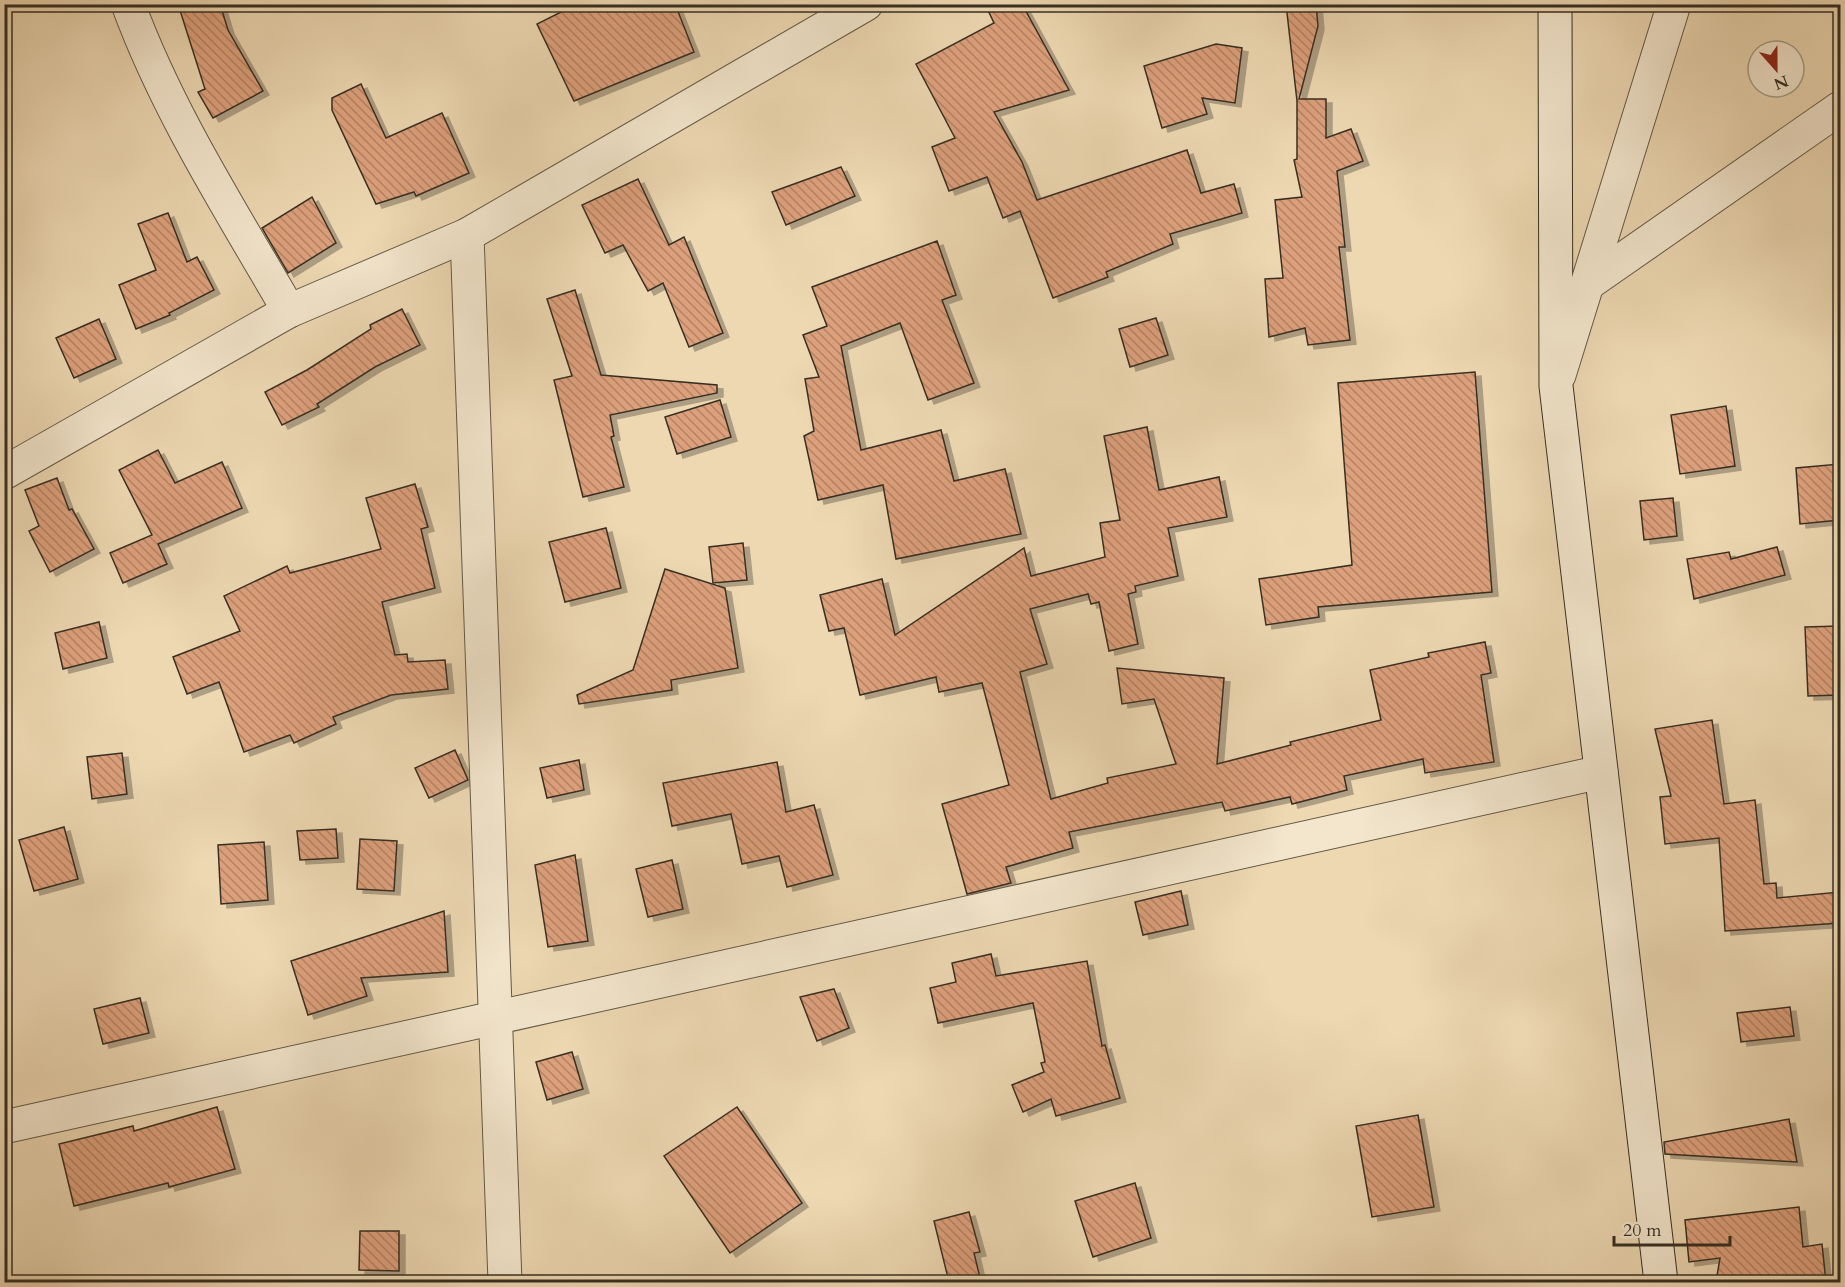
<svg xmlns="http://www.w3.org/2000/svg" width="1845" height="1287" viewBox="0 0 1845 1287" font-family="Cardo,serif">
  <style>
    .building { fill: url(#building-back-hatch); stroke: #372f23; stroke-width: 1.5; filter: url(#shadow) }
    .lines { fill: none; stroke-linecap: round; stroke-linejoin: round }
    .minor-casing { stroke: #645947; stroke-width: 35 }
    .secondary-casing { stroke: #372f23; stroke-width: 35 }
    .minor { stroke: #f3e6cd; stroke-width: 33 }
    .secondary { stroke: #f3e6cd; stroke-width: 33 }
  </style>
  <defs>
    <pattern id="building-back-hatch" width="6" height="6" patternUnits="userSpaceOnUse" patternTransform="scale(1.5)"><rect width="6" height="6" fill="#dda07b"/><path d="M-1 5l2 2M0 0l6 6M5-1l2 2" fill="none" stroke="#b48364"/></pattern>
    <filter id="shadow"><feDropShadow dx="6" dy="4" stdDeviation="0" flood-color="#0004"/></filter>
  </defs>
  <rect width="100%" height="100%" fill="#edd8b2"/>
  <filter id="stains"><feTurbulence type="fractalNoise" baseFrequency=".00333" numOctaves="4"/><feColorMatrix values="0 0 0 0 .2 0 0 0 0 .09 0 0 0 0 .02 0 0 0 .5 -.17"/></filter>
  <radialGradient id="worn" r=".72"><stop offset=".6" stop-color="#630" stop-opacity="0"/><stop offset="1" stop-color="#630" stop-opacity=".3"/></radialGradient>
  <!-- building -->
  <g class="building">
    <path d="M 178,4 L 220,4 L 228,30 L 263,91 L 213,118 L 198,92 L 205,89 Z"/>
    <path d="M 577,4 L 675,4 L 694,52 L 574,101 L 537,24 Z"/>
    <path d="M 985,4 L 1022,4 L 1069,90 L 994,112 L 1022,162 L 1037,200 L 1187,150 L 1201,193 L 1234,184 L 1242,213 L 1170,234 L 1173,244 L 1106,272 L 1108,277 L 1053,298 L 1020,211 L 1003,218 L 987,177 L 949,191 L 932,147 L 955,138 L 916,64 L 994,23 Z"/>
    <path d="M 1286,4 L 1316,4 L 1318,26 L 1299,99 L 1326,99 L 1326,138 L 1351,129 L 1363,161 L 1337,171 L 1345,247 L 1339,247 L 1350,340 L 1308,345 L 1305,328 L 1269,337 L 1265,279 L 1283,278 L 1275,200 L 1302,197 L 1294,160 L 1297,159 L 1297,101 Z"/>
    <path d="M 1216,44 L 1242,48 L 1235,103 L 1202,98 L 1207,114 L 1162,128 L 1144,66 Z"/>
    <path d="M 361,84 L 386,138 L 442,113 L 469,173 L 416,196 L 414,192 L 376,204 L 332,110 L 332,98 Z"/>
    <path d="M 841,167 L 855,196 L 786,225 L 772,192 Z"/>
    <path d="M 638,179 L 669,245 L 684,237 L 723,333 L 689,347 L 663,283 L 648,291 L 623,245 L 605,253 L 582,205 Z"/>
    <path d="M 312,197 L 336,243 L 288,273 L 262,228 Z"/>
    <path d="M 168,213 L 187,262 L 197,257 L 214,290 L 169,313 L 170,315 L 136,329 L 119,285 L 156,270 L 138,224 Z"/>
    <path d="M 937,241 L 956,295 L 942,300 L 974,383 L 928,400 L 900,323 L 841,346 L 861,450 L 941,430 L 954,481 L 1005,469 L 1021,534 L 896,559 L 883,485 L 818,500 L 804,436 L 814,431 L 805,379 L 819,377 L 803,335 L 827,326 L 812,287 Z"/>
    <path d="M 575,290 L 601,375 L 717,385 L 717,393 L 610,415 L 614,436 L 611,437 L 624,487 L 583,497 L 554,380 L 572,376 L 547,299 Z"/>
    <path d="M 402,309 L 420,345 L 375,367 L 317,404 L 319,407 L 282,425 L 265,392 L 307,370 L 371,329 L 370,325 Z"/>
    <path d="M 1156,318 L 1168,355 L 1130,367 L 1119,329 Z"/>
    <path d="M 99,319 L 116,359 L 74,378 L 56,338 Z"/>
    <path d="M 1475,372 L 1492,592 L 1318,607 L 1319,617 L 1266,625 L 1259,579 L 1352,565 L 1338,383 Z"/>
    <path d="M 720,400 L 731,437 L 677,454 L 665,417 Z"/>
    <path d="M 1726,406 L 1735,466 L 1680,474 L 1671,415 Z"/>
    <path d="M 1147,427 L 1159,490 L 1219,477 L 1227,517 L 1168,528 L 1178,576 L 1135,586 L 1136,592 L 1128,594 L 1138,644 L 1109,651 L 1099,602 L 1091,604 L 1088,594 L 1030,609 L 1047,664 L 1020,672 L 1051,799 L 1108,783 L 1107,778 L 1176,764 L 1154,699 L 1122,704 L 1117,668 L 1224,678 L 1217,764 L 1291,745 L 1290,742 L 1381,720 L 1370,670 L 1429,657 L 1428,653 L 1485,642 L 1491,673 L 1481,675 L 1494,762 L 1425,773 L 1423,759 L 1344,776 L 1347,790 L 1292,804 L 1290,797 L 1225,811 L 1222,802 L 1069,832 L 1073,848 L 1006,867 L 1011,883 L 967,894 L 942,804 L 1009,785 L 982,683 L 939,692 L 936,677 L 860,695 L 844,628 L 829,631 L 820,595 L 882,579 L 895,635 L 1024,548 L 1031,576 L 1105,557 L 1100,523 L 1120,520 L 1104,436 Z"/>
    <path d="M 158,450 L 175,483 L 222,462 L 242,508 L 158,544 L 167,564 L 123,583 L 110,553 L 152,535 L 119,470 Z"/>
    <path d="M 1840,464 L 1840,520 L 1800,524 L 1796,468 Z"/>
    <path d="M 57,478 L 69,510 L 72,509 L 94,549 L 50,572 L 29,531 L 39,526 L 25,490 Z"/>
    <path d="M 415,484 L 428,527 L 421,529 L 435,588 L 382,602 L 395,655 L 407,654 L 408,662 L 445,660 L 448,689 L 391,695 L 333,717 L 336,724 L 294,743 L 290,735 L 244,752 L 219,682 L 187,694 L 173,657 L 240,631 L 224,596 L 287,566 L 290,573 L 381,549 L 366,498 Z"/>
    <path d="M 1673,498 L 1677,536 L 1644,540 L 1640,501 Z"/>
    <path d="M 606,528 L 621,588 L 565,602 L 549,542 Z"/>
    <path d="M 743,543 L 747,580 L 713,583 L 709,547 Z"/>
    <path d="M 1777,547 L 1785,575 L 1694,599 L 1687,559 L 1729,552 L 1731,559 Z"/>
    <path d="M 665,569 L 725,588 L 738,668 L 671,680 L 672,690 L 579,704 L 577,695 L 633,670 Z"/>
    <path d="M 99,622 L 107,658 L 63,669 L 55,633 Z"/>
    <path d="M 1840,626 L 1840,695 L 1808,696 L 1805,627 Z"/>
    <path d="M 1712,720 L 1724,804 L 1755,800 L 1764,884 L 1776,883 L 1777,898 L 1840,892 L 1840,923 L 1725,931 L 1719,838 L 1665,844 L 1660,797 L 1671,796 L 1655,729 Z"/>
    <path d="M 455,750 L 468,780 L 429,798 L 415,768 Z"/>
    <path d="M 122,753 L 127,794 L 92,799 L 87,757 Z"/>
    <path d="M 579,760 L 584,790 L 547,798 L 540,768 Z"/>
    <path d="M 777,762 L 786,812 L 814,805 L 833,875 L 787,887 L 779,856 L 742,864 L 731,814 L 672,826 L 663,783 Z"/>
    <path d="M 64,827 L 78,879 L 34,891 L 19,840 Z"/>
    <path d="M 336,829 L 338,858 L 300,860 L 297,831 Z"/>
    <path d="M 360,839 L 397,841 L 394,891 L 357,889 Z"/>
    <path d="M 264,842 L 268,900 L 221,904 L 218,845 Z"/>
    <path d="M 575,855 L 588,941 L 548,947 L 535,865 Z"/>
    <path d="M 672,860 L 683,909 L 648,917 L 636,869 Z"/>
    <path d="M 1181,891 L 1188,925 L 1143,935 L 1135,902 Z"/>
    <path d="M 444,911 L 448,972 L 361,978 L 367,996 L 308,1015 L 291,961 Z"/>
    <path d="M 991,954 L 996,976 L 1087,961 L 1102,1046 L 1105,1045 L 1120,1098 L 1056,1116 L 1051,1099 L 1023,1112 L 1012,1085 L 1044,1072 L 1041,1063 L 1045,1062 L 1033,1003 L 938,1023 L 930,988 L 956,982 L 952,963 Z"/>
    <path d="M 834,989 L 849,1028 L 817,1041 L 800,997 Z"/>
    <path d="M 140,998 L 149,1033 L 103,1044 L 94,1009 Z"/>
    <path d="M 1790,1007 L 1794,1036 L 1741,1042 L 1737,1013 Z"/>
    <path d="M 572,1052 L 583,1089 L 547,1100 L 536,1062 Z"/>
    <path d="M 217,1107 L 235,1169 L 169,1187 L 168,1183 L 74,1206 L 59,1144 L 133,1126 L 134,1131 Z"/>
    <path d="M 737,1107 L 802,1203 L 730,1253 L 664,1156 Z"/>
    <path d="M 1418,1115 L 1434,1207 L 1372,1217 L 1356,1126 Z"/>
    <path d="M 1789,1119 L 1797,1162 L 1665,1154 L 1664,1142 Z"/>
    <path d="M 1135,1183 L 1151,1238 L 1093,1257 L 1075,1201 Z"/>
    <path d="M 1799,1207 L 1803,1247 L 1822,1244 L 1826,1282 L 1716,1282 L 1720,1258 L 1689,1262 L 1685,1220 Z"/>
    <path d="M 969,1212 L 980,1252 L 974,1253 L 981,1282 L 949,1282 L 934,1221 Z"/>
    <path d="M 360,1231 L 399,1231 L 399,1271 L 359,1270 Z"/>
  </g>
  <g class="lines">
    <defs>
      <g id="minor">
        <path d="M 128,4 C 168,113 232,212 289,311"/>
        <path d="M 467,235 L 505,1282"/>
        <path d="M 1589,283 L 1840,108"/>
        <path d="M 1559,375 L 1674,4"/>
        <path d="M 4,473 L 289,311 L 467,235 L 866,4"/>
        <path d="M 4,1127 L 1601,772"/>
      </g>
      <path id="secondary" d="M 1555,4 L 1556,386 L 1661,1282"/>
    </defs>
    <!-- minor casing -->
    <use href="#minor" class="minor-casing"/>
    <!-- secondary casing -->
    <use href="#secondary" class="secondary-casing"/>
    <!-- minor -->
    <use href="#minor" class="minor"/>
    <!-- secondary -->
    <use href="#secondary" class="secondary"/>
  </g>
  <!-- margin -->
  <rect width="1845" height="1287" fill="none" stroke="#edd8b2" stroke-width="24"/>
  <rect x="6" y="6" width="1833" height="1275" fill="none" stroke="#372f23" stroke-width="3"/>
  <rect x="12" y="12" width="1821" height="1263" fill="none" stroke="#372f23" stroke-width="1.5"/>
  <!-- north arrow -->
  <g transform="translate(1776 69) rotate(159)"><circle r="28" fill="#f3e6cd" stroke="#a89d89" stroke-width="1.5"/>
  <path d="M0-4.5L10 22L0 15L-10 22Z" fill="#8f2418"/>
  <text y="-9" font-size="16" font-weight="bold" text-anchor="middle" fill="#372f23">N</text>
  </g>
  <!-- scale -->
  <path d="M1614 1236v9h116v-9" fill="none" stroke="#372f23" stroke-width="3"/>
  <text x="1623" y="1236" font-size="18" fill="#372f23" stroke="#f3e6cd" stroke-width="4.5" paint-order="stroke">20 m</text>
  <rect width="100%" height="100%" filter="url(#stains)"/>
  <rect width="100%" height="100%" fill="url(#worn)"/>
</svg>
